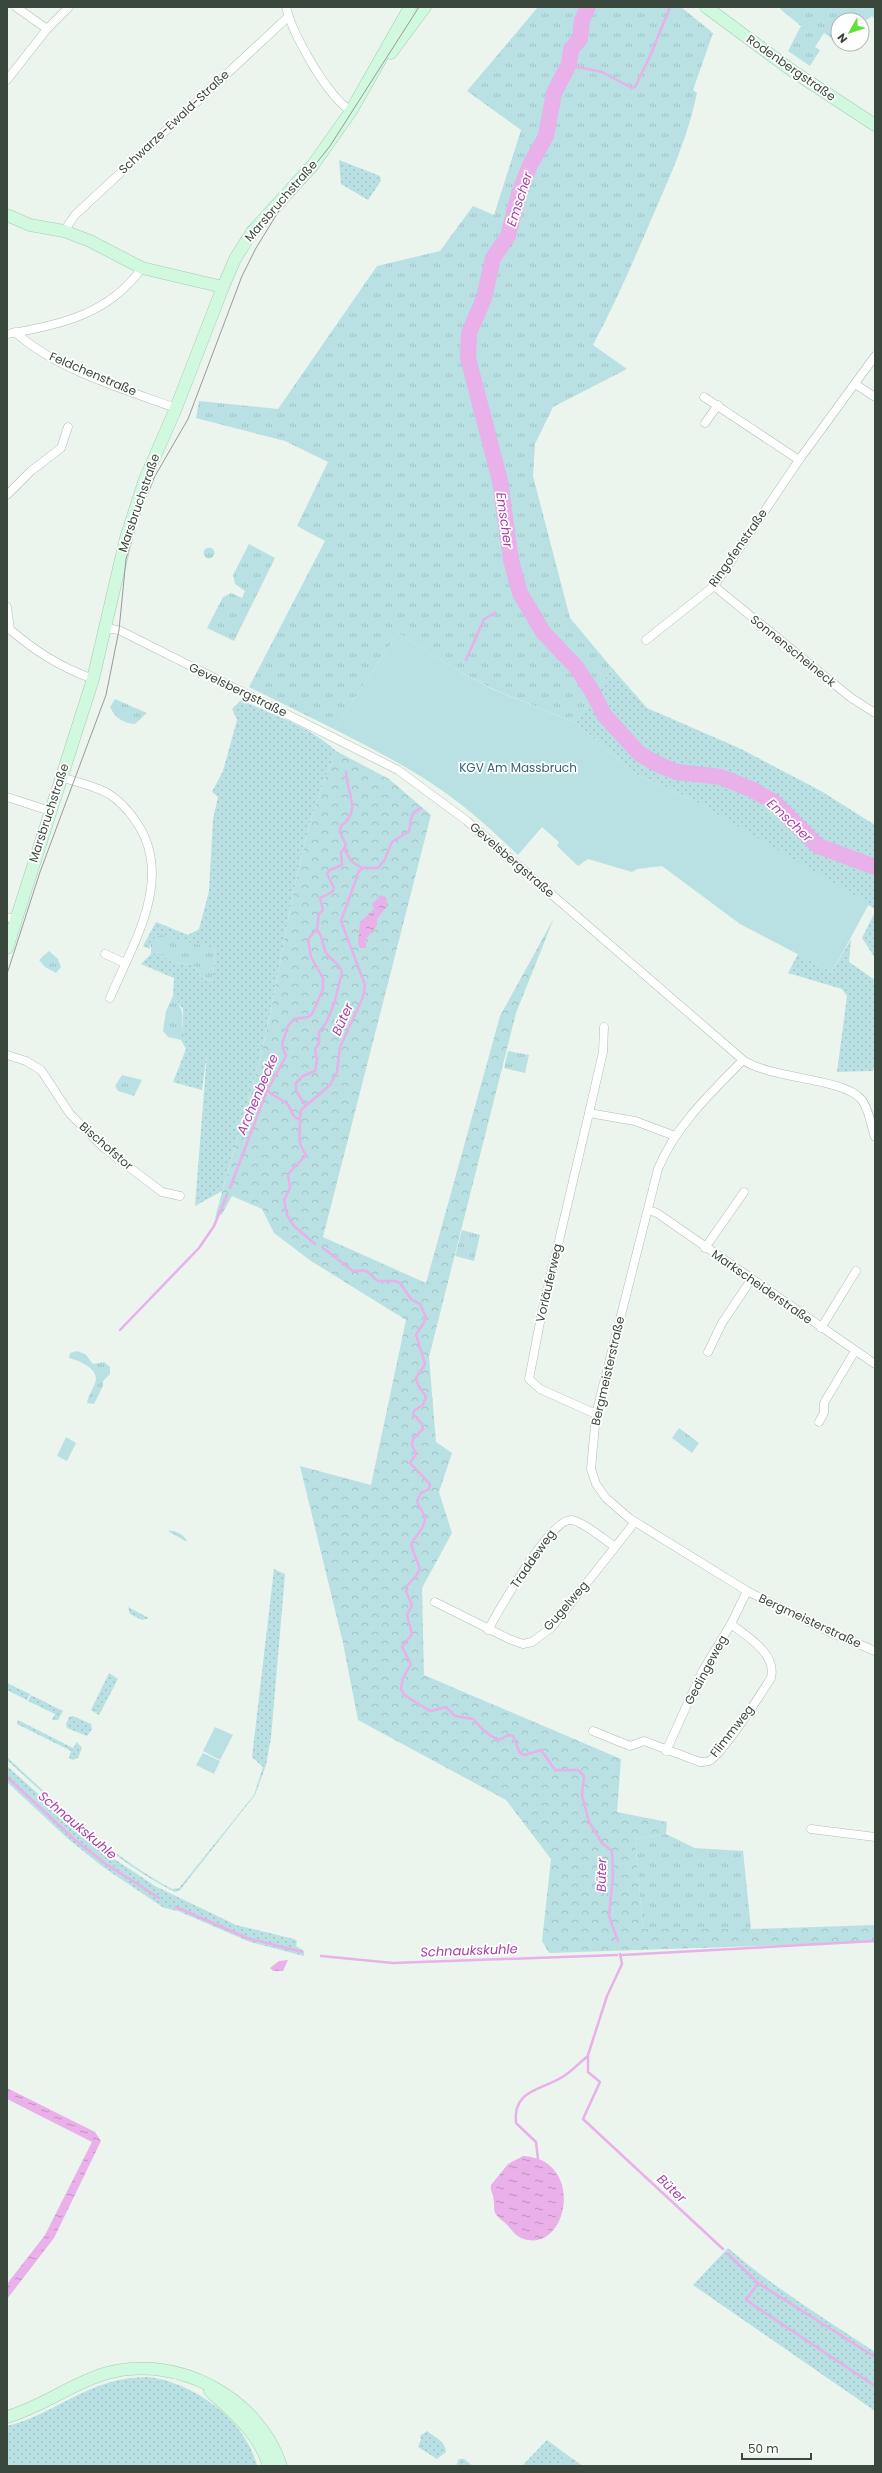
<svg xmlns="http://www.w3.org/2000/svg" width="882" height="2473" viewBox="0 0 882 2473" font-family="Poppins,sans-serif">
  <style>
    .grass { fill: url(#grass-dots) }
    .forest { fill: url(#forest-crowns) }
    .park { fill: url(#park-tufts) }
    .garden { fill: #b9e1e3 }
    .water { fill: url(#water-ripples) }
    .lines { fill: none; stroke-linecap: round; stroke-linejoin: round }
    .stream { stroke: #e9b0e9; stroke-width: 2.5 }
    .river { stroke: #e9b0e9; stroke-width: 16 }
    .street-casing { stroke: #afbeb3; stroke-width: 9 }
    .secondary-casing { stroke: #a1ceb0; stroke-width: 13 }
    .street { stroke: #fff; stroke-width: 8 }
    .secondary { stroke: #d1f9df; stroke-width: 12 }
    .tram { stroke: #999; stroke-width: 1 }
    .labels { text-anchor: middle; stroke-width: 3.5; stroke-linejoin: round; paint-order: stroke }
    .street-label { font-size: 12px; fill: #3a473d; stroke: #fff }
    .park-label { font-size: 12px; fill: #336573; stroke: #fff }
    .water-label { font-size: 13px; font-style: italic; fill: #a83fa6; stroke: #fff }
  </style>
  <defs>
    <pattern id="grass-dots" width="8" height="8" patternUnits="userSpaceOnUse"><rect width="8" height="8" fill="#b9e1e3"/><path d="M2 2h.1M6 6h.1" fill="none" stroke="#a0c2c4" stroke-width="1.8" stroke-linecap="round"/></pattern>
    <pattern id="forest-crowns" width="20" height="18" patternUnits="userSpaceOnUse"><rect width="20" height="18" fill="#b9e1e3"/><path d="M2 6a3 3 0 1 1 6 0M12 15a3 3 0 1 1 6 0" fill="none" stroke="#a0c2c4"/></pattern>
    <pattern id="park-tufts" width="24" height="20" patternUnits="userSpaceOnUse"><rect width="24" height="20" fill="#b9e1e3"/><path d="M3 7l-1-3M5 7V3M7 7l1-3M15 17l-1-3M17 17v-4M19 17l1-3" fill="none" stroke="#a0c2c4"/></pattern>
    <pattern id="water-ripples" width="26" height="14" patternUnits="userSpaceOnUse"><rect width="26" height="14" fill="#e9b0e9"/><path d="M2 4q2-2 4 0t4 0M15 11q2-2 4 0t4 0" fill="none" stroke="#be91be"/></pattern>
  </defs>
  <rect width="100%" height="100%" fill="#ecf4ee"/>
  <!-- grass -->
  <g class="grass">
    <path d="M 339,160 L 380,176 L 381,181 L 368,200 L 341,184 Z"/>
    <path d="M 612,668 L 647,708 L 739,748 L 821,791 L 875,825 L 875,909 L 693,800 L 636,774 L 576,723 Z"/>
    <path d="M 241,700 C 272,714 311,727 336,751 C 299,834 288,927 270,1015 C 257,1075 239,1133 222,1191 L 195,1206 L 207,1053 L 202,1090 L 173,1082 L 186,1049 L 181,1040 L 185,1035 L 183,1030 L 183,1009 L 173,996 L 174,978 L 141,964 L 151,954 L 160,952 C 170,963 179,965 193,964 L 201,977 L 212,981 L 216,949 L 151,940 L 150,949 L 143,946 L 156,922 L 188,935 L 199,929 L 209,891 L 213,819 L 218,797 L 212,792 L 223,771 L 237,720 L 232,709 Z"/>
    <path d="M 875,912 L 875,958 L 862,938 Z"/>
    <path d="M 851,939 L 849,962 L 875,980 L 875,1062 L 873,1071 L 837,1072 L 847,996 L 842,989 L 788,973 L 798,954 L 832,972 Z"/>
    <path d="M 168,1531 C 175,1530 185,1535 187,1542 Z"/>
    <path d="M 274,1569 L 285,1574 L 271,1738 L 266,1765 L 255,1795 L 180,1890 L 175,1892 C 111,1860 60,1808 7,1760 L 7,1757 C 59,1805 109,1855 172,1889 L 179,1888 L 254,1795 L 263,1767 L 252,1757 Z"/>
    <path d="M 128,1607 L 149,1618 L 142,1620 L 130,1614 Z"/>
    <path d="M 109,1673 L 118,1679 L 99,1715 L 91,1710 Z"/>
    <path d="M 7,1683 L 30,1694 L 27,1700 L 7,1690 Z"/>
    <path d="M 31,1695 L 63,1711 L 58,1720 L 52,1720 L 55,1714 L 28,1701 Z"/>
    <path d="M 73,1716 L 91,1724 L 92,1729 L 87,1736 L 67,1728 L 66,1724 L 69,1717 Z"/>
    <path d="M 18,1720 L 73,1748 L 77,1742 L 82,1748 L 78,1758 L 73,1760 L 69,1758 L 71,1751 L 17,1724 Z"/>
    <path d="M 7,1766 L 101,1850 L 155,1886 L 236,1925 L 294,1939 L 297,1941 L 296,1946 L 304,1951 L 304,1956 L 250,1942 L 178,1911 L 164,1908 L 103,1867 L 67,1838 L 7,1782 Z"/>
    <path d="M 728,2248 C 774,2288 824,2318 875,2352 L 875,2411 L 693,2285 Z"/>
    <path d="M 149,2377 C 194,2383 246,2420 257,2466 L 7,2466 L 7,2426 C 61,2412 88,2377 149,2377 Z"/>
    <path d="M 427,2431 C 435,2437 446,2442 446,2452 L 437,2459 L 418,2447 L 421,2439 L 420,2436 Z"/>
    <path d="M 547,2440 L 566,2454 L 557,2466 L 522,2466 Z"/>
    <path d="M 459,2459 L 464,2459 L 473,2466 L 456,2466 Z"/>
  </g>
  <!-- forest -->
  <g class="forest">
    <path d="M 336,751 L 389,779 L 431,815 L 323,1237 L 426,1283 L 500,1016 L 554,918 L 516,1013 L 429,1357 L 436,1442 L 452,1453 L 439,1492 L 452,1533 L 422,1588 L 424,1675 L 621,1759 L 617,1812 L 667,1822 L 666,1834 L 635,1839 L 643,1929 L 751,1929 L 875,1925 L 875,1942 L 549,1953 L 542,1941 L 551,1859 L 506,1800 L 358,1720 L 343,1643 L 300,1466 L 371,1485 L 406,1320 L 311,1261 L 274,1233 L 262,1209 L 232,1196 L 222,1214 L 215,1218 C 233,1150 255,1084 270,1016 C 288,927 299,835 336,751 Z"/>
    <path d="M 566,2454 L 583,2466 L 557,2466 Z"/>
  </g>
  <!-- park -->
  <g class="park">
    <path d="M 538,7 L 681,7 L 713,33 L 693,90 L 697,93 C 688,137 669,179 651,220 C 633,262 615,304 593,345 L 627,369 L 553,407 L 535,444 L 533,476 L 570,618 L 612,668 L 576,723 L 493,689 L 455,669 L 398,633 L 334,729 L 249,687 L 325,541 L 297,526 L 328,462 L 285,441 L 196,418 L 199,401 L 278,409 L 377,266 L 440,251 L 473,206 L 494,215 L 521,130 L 467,91 Z"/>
    <path d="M 781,7 L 875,7 L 875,20 L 872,16 L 862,23 L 862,20 L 838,20 L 838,39 L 836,41 L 824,33 L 815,47 L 820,50 L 810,66 L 788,51 L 801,26 L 780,9 Z"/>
    <path d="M 249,544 L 275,558 L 234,641 L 207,628 L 223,597 L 231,593 L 242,598 L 245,591 L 235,584 L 233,575 Z"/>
    <circle cx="209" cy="553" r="5.5"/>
    <path d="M 115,699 L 147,713 L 135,724 C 123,723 115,718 110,707 Z"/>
    <path d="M 161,935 L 216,949 L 212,981 L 201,977 L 193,964 C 179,965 170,963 160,952 L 151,954 L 151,940 Z"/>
    <path d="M 49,951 L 58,959 L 61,967 L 56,973 L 45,967 L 39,960 Z"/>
    <path d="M 173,996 C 189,1015 178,1019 185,1035 L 181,1040 L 168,1037 L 163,1031 L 166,1011 Z"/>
    <path d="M 508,1051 L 529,1055 L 525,1073 L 504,1068 Z"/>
    <path d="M 122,1075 L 142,1080 L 134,1096 L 118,1091 L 115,1086 Z"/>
    <path d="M 462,1230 L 480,1235 L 474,1261 L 455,1256 Z"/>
    <path d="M 77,1351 L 85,1354 L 93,1364 L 104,1362 L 110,1367 L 110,1374 L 103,1381 L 103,1386 L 94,1404 L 87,1403 C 88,1395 95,1387 96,1379 C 96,1367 79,1361 69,1358 L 70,1353 Z"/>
    <path d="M 679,1428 L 699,1443 L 692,1453 L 672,1438 Z"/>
    <path d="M 666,1834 L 695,1848 L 743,1851 L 751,1929 L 643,1929 L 635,1839 Z"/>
  </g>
  <!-- garden -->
  <g class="garden">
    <path d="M 398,633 L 455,669 L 492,689 L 576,723 L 636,774 L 693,800 L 868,903 L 869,904 L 832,972 L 740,924 L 662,866 L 637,869 L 632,872 L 588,859 L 578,866 L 557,846 L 559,842 L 542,827 L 518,855 C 500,838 482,821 463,806 C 424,775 379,752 334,729 Z"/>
    <path d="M 66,1437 L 76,1443 L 67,1461 L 57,1456 Z"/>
    <path d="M 215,1727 L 233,1735 L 220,1760 L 203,1751 Z"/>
    <path d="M 203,1753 L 220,1761 L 214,1774 L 196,1765 Z"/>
  </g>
  <!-- water -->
  <g class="water">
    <path d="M 381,895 L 386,897 L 387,906 L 377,919 L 377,925 L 366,939 L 366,948 L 360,948 L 358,944 L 360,922 L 374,909 L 372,904 Z"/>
    <path d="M 288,1960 L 283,1971 L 273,1971 L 270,1968 L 279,1961 Z"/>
    <path d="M 7,2088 L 95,2132 L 101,2141 L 54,2238 L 7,2299 L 7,2284 L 45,2235 L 92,2142 L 7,2099 Z"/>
    <path d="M 523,2156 C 586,2159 568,2253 524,2239 C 514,2236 511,2228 504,2222 C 490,2211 496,2210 493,2196 C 492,2191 490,2190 491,2185 L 508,2164 Z"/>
  </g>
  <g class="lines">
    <!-- stream -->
    <g class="stream">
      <path d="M 568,65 L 602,72 L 632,88 L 635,87 L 651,54 L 670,7"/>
      <path d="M 518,600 L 523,599"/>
      <path d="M 466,660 L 484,619 L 495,613"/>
      <path d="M 344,849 L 352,862 L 362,868"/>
      <path d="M 267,1090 C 273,1097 282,1098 288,1105 C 292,1111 292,1117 299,1119"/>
      <path d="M 306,1106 L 296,1091 L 296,1083 L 303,1076 L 315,1071 L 317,1060 L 315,1049 L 319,1043 L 319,1032 L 326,1023 L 334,1004 L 342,972 C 338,961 331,961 326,953 C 322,945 323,935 317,930"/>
      <path d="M 230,1188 L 266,1093 L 286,1056 L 282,1044 L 288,1026 L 294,1019 L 308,1017 L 312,1014 L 323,989 L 323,978 L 311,957 L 308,939 L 317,929 L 319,914 L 323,910 L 320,898 L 332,892 L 334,888 L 327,874 L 330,870 L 342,865 L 341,853 L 346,845 L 340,832 L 341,826 C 362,811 347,794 346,772"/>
      <path d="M 315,1244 L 294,1226 L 287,1215 L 284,1200 L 290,1188 L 288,1174 L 306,1155 C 304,1151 301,1147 300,1143 C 299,1141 300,1112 301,1110 L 330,1085 L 337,1072 L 340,1047 L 363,997 L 365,985 L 341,921 L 359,871 L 362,868 L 378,868 L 385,859 L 392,842 L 409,831 C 412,821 408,814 421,808"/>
      <path d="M 323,1248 L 353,1271 C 372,1269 365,1272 378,1281 L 395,1281 L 400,1283 L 411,1299 L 420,1304 L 425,1315 L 425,1321 L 416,1335 L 425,1364 L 416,1378 L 418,1385 L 426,1397 L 423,1405 L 415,1410 L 413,1414 L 422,1424 L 423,1429 L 413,1439 L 412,1445 L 416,1454 L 410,1463 L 430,1484 L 429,1489 L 421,1493 L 417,1501 C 418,1507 424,1512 425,1519 C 425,1529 414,1536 411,1545 L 420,1569 L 416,1576 L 406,1587 L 406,1592 L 412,1605 L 407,1615 L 412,1634 L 402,1647 L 411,1664 L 403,1678 L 401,1689 L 404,1695 L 430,1711 L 446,1707 L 455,1716 L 473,1719 C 481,1728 487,1735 499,1740 L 509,1735 L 513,1736 L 520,1753 L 525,1755 L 541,1750 L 555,1770 L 578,1770 L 584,1776 L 582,1795 L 589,1822 L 602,1843 L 612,1851 L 613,1875 L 609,1916 L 618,1941"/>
      <path d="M 120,1330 L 199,1248 L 214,1226 L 227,1195"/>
      <path d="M 7,1777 L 75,1840 L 106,1864 L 159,1898"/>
      <path d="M 176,1907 L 247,1938 L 302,1952"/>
      <path d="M 620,1954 L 622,1964 L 607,1996 L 588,2055 L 588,2072 L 600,2082 L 583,2119 L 723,2249"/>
      <path d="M 622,1955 L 875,1941"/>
      <path d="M 321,1956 L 393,1963 L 617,1955"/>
      <path d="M 538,2159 L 536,2142 L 516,2123 C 512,2089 543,2090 564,2076 C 573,2070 580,2062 588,2056"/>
      <path d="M 728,2254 L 758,2283 L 746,2300 L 875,2386"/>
      <path d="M 758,2283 L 875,2357"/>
    </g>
    <!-- river -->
    <path class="river" d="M 588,7 L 582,20 L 580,39 L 571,49 L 569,64 L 554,93 L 546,136 L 530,165 L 519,193 L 508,236 L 493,258 L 484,298 L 469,333 L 468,358 L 500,481 L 511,560 L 520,593 L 543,632 L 576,667 L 592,691 L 604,715 L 640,754 L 657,764 L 677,772 L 721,777 L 753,790 L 774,802 L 818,846 L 875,867"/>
    <defs>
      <g id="street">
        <path d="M 16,7 L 47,29 L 69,7"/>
        <path d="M 286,7 C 293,35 327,96 351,111"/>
        <path d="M 7,80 L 47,29"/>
        <path d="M 64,231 L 75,215 L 288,17"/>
        <path d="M 15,332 C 57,370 123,389 176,408"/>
        <path d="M 7,334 C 61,325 109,314 142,268"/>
        <path d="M 855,384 L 875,397"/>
        <path d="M 704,397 L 799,460"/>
        <path d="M 705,423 L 718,405"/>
        <path d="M 7,495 L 31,471 L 61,448 L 68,427"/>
        <path d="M 714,586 L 850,697 L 875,713"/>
        <path d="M 7,607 L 10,630"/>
        <path d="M 7,627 C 35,651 58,666 93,679"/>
        <path d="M 104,628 L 119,630 L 398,770 L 467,821 L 743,1060 C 771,1079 843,1078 861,1099 C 869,1108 871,1126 875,1137"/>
        <path d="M 646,640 L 714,586 L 799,460 L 875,356"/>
        <path d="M 60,777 C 77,782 95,786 109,794 C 120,801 128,810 135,820 C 176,877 133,943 110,998"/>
        <path d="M 7,797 L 50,811"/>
        <path d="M 7,917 L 16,920"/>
        <path d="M 105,954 L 125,963"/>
        <path d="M 7,1055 L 26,1061 L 41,1070 L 70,1114 L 104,1148 L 162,1192 L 180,1196"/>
        <path d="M 743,1060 C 711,1093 676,1125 658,1169 L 596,1414 L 591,1469 L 596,1484 L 606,1498 L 629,1518 L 747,1591 L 830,1632 L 875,1651"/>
        <path d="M 589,1113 L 603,1052 L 604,1027"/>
        <path d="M 648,1210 L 657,1213 L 875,1364"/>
        <path d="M 705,1248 L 744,1192"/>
        <path d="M 821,1328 L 856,1271"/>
        <path d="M 708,1352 L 722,1323 L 751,1280"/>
        <path d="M 596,1414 L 540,1389 L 529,1379 L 541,1317 L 589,1113 L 635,1121 L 675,1136"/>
        <path d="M 819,1422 L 824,1413 L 824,1403 L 855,1351"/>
        <path d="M 435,1602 L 509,1639 L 523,1644 L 532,1642 L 551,1628 L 635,1522"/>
        <path d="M 488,1630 C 499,1610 550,1519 571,1520 C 582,1521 605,1540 615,1547"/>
        <path d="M 593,1731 L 630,1746 L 644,1741 L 700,1762 C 703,1762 707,1762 709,1761 C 724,1753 760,1695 771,1678 C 777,1654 748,1637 731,1624"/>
        <path d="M 666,1751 L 702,1672 L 731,1624 L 747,1591"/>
        <path d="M 811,1829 L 875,1837"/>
      </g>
      <g id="secondary">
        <path d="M 706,7 L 794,72 L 875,125"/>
        <path d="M 391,53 L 425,7"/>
        <path d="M 7,215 L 30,225 L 64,231 L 90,241 L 142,268 L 223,287"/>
        <path d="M 7,948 L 93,679 L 126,538 L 145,479 L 176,408 L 223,287 L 235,259 L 252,232 L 313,165 L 351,111 L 410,7"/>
        <path d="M 210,2391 C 234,2413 260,2435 269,2466"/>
        <path d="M 7,2417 C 42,2407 72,2383 107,2373 C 177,2354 259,2397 281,2466"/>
      </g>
    </defs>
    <!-- street casing -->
    <use href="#street" class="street-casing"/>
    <!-- secondary casing -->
    <use href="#secondary" class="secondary-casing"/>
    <!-- street -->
    <use href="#street" class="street"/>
    <!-- secondary -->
    <use href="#secondary" class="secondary"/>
    <!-- tram -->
    <path class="tram" d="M 7,974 L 40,872 L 106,695 L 119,630 L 126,559 L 139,515 L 155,476 L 188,419 L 242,276 L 256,248 L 280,209 L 330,146 L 419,7"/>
  </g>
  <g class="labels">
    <!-- street labels -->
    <g class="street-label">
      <text transform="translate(791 68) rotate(35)" y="4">Rodenbergstraße</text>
      <text transform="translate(174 122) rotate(-43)" y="4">Schwarze-Ewald-Straße</text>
      <text transform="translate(281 201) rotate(-49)" y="4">Marsbruchstraße</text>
      <text transform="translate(93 374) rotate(23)" y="4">Feldchenstraße</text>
      <text transform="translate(139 503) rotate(-71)" y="4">Marsbruchstraße</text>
      <text transform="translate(738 548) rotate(-55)" y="4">Ringofenstraße</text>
      <text transform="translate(793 651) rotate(39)" y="4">Sonnenscheineck</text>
      <text transform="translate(238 690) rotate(26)" y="4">Gevelsbergstraße</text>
      <text transform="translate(49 813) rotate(-72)" y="4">Marsbruchstraße</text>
      <text transform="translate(512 860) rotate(41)" y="4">Gevelsbergstraße</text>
      <text transform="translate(106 1146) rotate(41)" y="4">Bischofstor</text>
      <text transform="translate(549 1283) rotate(-77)" y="4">Vorläuferweg</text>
      <text transform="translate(762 1287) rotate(35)" y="4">Markscheiderstraße</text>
      <text transform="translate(608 1371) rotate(-77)" y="4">Bergmeisterstraße</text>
      <text transform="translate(533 1559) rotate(-55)" y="4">Traddeweg</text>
      <text transform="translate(566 1606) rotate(-49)" y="4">Gugelweg</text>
      <text transform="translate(810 1621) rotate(25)" y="4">Bergmeisterstraße</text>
      <text transform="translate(706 1670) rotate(-62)" y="4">Gedingeweg</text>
      <text transform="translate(732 1731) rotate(-52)" y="4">Flimmweg</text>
    </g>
    <!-- park labels -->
    <g class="park-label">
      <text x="518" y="772">KGV Am Massbruch</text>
    </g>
    <!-- water labels -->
    <g class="water-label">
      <text transform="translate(519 199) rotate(-72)" y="5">Emscher</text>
      <text transform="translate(505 520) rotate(82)" y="5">Emscher</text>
      <text transform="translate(790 820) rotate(43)" y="5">Emscher</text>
      <text transform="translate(342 1019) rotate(-66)" y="5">Büter</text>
      <text transform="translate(257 1094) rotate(-67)" y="5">Archenbecke</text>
      <text transform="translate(78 1825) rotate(40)" y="5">Schnaukskuhle</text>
      <text transform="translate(601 1875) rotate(-89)" y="5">Büter</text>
      <text transform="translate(469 1950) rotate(-2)" y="5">Schnaukskuhle</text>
      <text transform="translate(672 2188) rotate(43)" y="5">Büter</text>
    </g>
  </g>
  <!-- border -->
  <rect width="882" height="2473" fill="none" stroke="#3a473d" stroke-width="16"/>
  <!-- north arrow -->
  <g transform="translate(850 32) rotate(231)"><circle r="19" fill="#ffffff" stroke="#b0b5b1"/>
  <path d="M0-3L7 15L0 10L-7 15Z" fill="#61e135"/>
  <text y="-6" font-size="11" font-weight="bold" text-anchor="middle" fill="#3a473d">N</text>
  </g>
  <!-- scale -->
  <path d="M742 2453v6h69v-6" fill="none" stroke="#3a473d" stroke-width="2"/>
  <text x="748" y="2453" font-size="12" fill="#3a473d" stroke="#ffffff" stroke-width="3" paint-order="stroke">50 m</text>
</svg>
